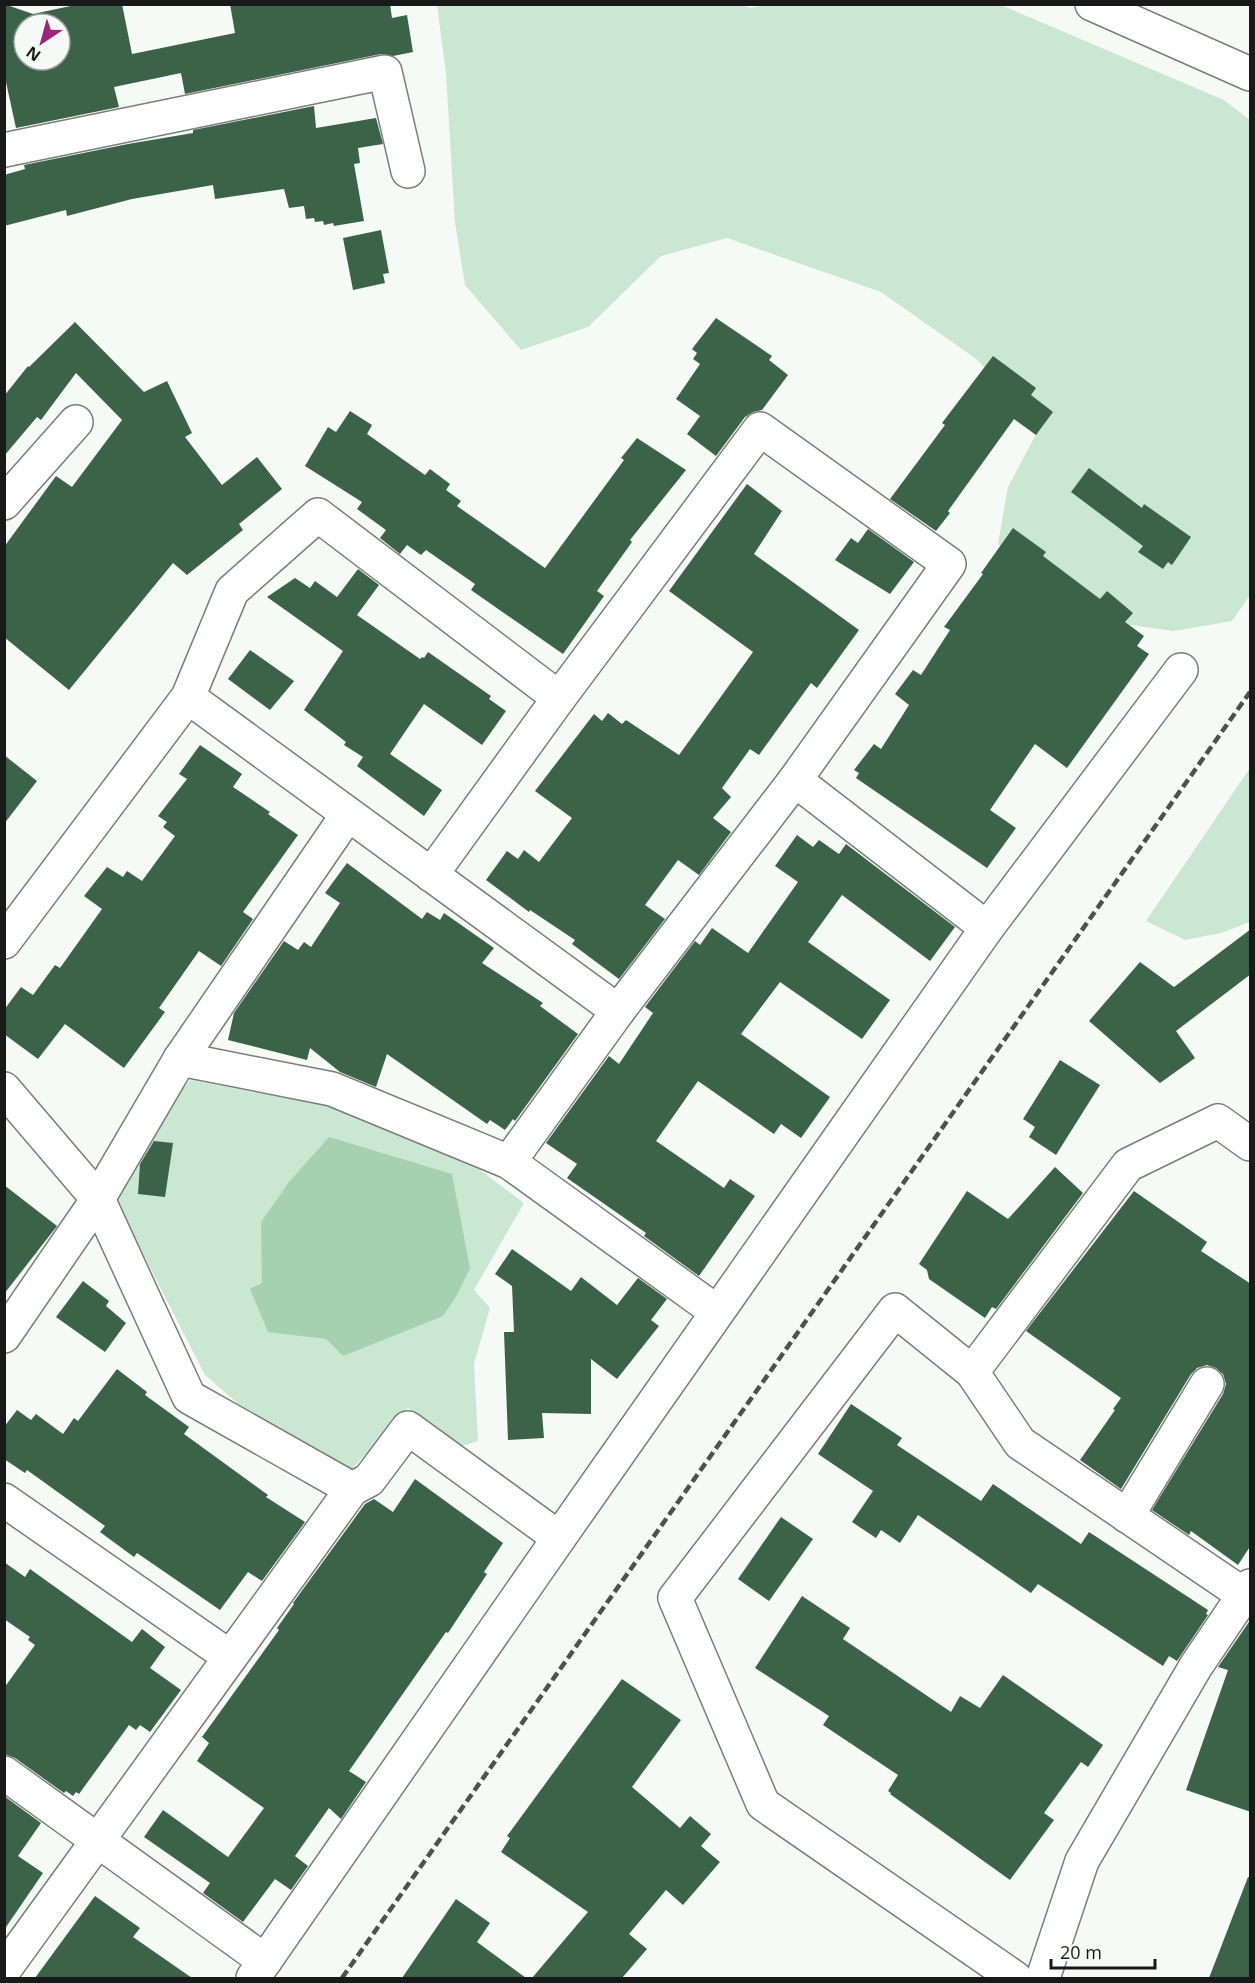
<svg xmlns="http://www.w3.org/2000/svg" width="1255" height="1983" viewBox="0 0 1255 1983" font-family="'Open Sans',sans-serif">
  <style>
    .green { fill: #c9e7d1 }
    .water { fill: #a5d1b1 }
    .building { fill: #3b6347; fill-rule: evenodd }
    .lines { fill: none; stroke-linecap: round; stroke-linejoin: round }
    .street-casing { stroke: #7a7d7b; stroke-width: 36 }
    .street { stroke: #fff; stroke-width: 33 }
    .rail { stroke: #4f514f; stroke-width: 4.5; stroke-dasharray: 9 4.5; stroke-linecap: butt }
  </style>
  <rect width="100%" height="100%" fill="#f6faf7"/>
  <!-- green -->
  <g class="green">
    <path d="M 738,4 L 750,8 L 770,4 L 1001,5 L 1224,100 L 1250,120 L 1250,595 L 1232,621 L 1174,631 L 1122,624 L 1052,599 L 998,544 L 1008,487 L 1042,423 L 975,358 L 881,292 L 727,238 L 661,256 L 588,327 L 521,350 L 465,285 L 455,223 L 446,73 L 437,5 Z"/>
    <path d="M 1250,768 L 1250,922 L 1221,933 L 1185,940 L 1146,921 Z"/>
    <path d="M 190,1080 L 348,1110 L 472,1164 L 524,1203 L 474,1290 L 490,1308 L 474,1364 L 478,1441 L 462,1446 L 408,1408 L 352,1469 L 245,1410 L 205,1375 L 114,1197 L 145,1137 Z"/>
  </g>
  <!-- water -->
  <path class="water" d="M 329,1137 L 452,1174 L 470,1268 L 457,1295 L 443,1316 L 343,1356 L 326,1339 L 268,1332 L 250,1289 L 262,1283 L 261,1222 L 289,1182 Z"/>
  <!-- building -->
  <g class="building">
    <path d="M 4,4 L 33,14 L 80,4 L 122,4 L 132,54 L 235,33 L 230,4 L 390,4 L 392,18 L 407,15 L 413,52 L 393,56 L 381,54 L 185,94 L 181,73 L 114,87 L 119,107 L 16,128 L 4,73 ZM 24,24 L 60,24 L 60,60 L 24,60 Z"/>
    <path d="M 314,106 L 316,128 L 376,118 L 383,144 L 358,148 L 360,163 L 354,164 L 364,221 L 334,226 L 333,223 L 324,225 L 323,221 L 315,222 L 314,218 L 306,219 L 304,206 L 289,208 L 284,189 L 215,199 L 213,185 L 132,199 L 67,216 L 66,210 L 4,226 L 4,175 L 25,169 L 24,165 L 128,144 L 193,133 L 193,130 Z"/>
    <path d="M 381,230 L 389,273 L 383,274 L 385,283 L 353,290 L 343,238 Z"/>
    <path d="M 716,318 L 772,356 L 769,360 L 788,375 L 762,410 L 753,412 L 745,417 L 716,456 L 687,434 L 700,416 L 676,399 L 700,364 L 693,359 L 697,353 L 692,349 Z"/>
    <path d="M 75,322 L 144,392 L 167,381 L 192,433 L 185,437 L 222,485 L 257,457 L 282,489 L 239,524 L 243,530 L 187,575 L 173,563 L 69,690 L 4,637 L 4,547 L 56,476 L 72,487 L 122,420 L 76,373 L 41,420 L 37,417 L 4,456 L 4,396 L 28,366 L 29,367 Z"/>
    <path d="M 993,356 L 1036,388 L 1031,395 L 1053,412 L 1036,435 L 1014,419 L 948,511 L 950,513 L 936,531 L 890,499 L 945,425 L 942,423 Z"/>
    <path d="M 350,411 L 372,425 L 367,434 L 425,475 L 430,469 L 450,484 L 446,490 L 461,501 L 457,506 L 545,568 L 624,460 L 621,458 L 637,438 L 686,470 L 630,540 L 632,542 L 597,591 L 604,596 L 563,654 L 471,590 L 475,584 L 426,550 L 421,555 L 407,545 L 400,554 L 380,538 L 386,530 L 357,509 L 362,502 L 305,466 L 328,427 L 336,432 Z"/>
    <path d="M 1089,468 L 1142,508 L 1144,504 L 1191,537 L 1172,565 L 1168,562 L 1163,569 L 1138,552 L 1143,546 L 1071,492 Z"/>
    <path d="M 747,484 L 782,511 L 754,554 L 859,630 L 817,688 L 811,683 L 759,755 L 750,749 L 722,788 L 731,797 L 713,818 L 731,832 L 699,875 L 678,860 L 645,905 L 665,919 L 619,979 L 572,944 L 575,940 L 530,910 L 529,912 L 486,880 L 507,851 L 518,859 L 524,850 L 539,862 L 572,818 L 535,791 L 594,714 L 602,721 L 608,713 L 622,724 L 626,720 L 679,755 L 753,652 L 669,591 Z"/>
    <path d="M 1013,528 L 1046,552 L 1043,556 L 1100,599 L 1107,591 L 1133,613 L 1125,622 L 1144,636 L 1137,646 L 1149,654 L 1067,768 L 1035,744 L 990,810 L 1016,828 L 987,868 L 856,778 L 859,773 L 854,770 L 874,744 L 881,749 L 909,705 L 895,694 L 913,670 L 921,675 L 950,630 L 944,627 L 983,574 L 981,573 Z"/>
    <path d="M 868,529 L 914,562 L 890,594 L 835,560 L 851,538 L 858,543 Z"/>
    <path d="M 358,569 L 379,585 L 357,615 L 420,659 L 422,657 L 424,658 L 428,652 L 491,696 L 489,699 L 506,711 L 482,745 L 424,704 L 390,754 L 442,790 L 424,816 L 357,766 L 363,757 L 344,745 L 346,742 L 304,710 L 343,651 L 267,597 L 295,578 L 310,588 L 315,581 L 337,597 Z"/>
    <path d="M 250,650 L 294,681 L 270,710 L 228,679 Z"/>
    <path d="M 200,745 L 242,774 L 233,787 L 270,812 L 268,814 L 298,835 L 243,912 L 253,919 L 221,966 L 199,951 L 159,1008 L 165,1012 L 124,1068 L 65,1024 L 38,1059 L 4,1034 L 4,1010 L 21,987 L 33,995 L 55,965 L 60,968 L 102,909 L 84,896 L 107,867 L 123,877 L 127,871 L 142,881 L 175,836 L 163,827 L 167,822 L 158,816 L 187,779 L 179,774 Z"/>
    <path d="M 4,755 L 37,781 L 4,824 Z"/>
    <path d="M 797,835 L 813,847 L 819,840 L 839,854 L 846,844 L 955,927 L 930,961 L 842,895 L 808,942 L 890,1000 L 862,1039 L 780,982 L 741,1034 L 830,1097 L 801,1138 L 781,1124 L 774,1134 L 698,1081 L 656,1141 L 724,1188 L 730,1179 L 755,1196 L 699,1276 L 644,1236 L 646,1233 L 567,1178 L 577,1164 L 546,1143 L 609,1056 L 619,1064 L 653,1013 L 645,1007 L 695,941 L 700,945 L 712,928 L 748,953 L 798,882 L 775,866 Z"/>
    <path d="M 347,863 L 422,919 L 427,912 L 440,920 L 444,913 L 494,948 L 482,963 L 543,1003 L 540,1006 L 578,1034 L 515,1121 L 513,1119 L 505,1130 L 490,1120 L 487,1124 L 387,1054 L 376,1087 L 340,1072 L 310,1048 L 307,1060 L 228,1040 L 234,1013 L 284,941 L 298,950 L 304,942 L 311,947 L 340,903 L 325,893 Z"/>
    <path d="M 1251,929 L 1251,974 L 1176,1031 L 1195,1058 L 1160,1083 L 1089,1021 L 1140,962 L 1174,987 Z"/>
    <path d="M 1060,1060 L 1100,1085 L 1056,1155 L 1029,1137 L 1035,1127 L 1023,1119 Z"/>
    <path d="M 154,1141 L 173,1143 L 165,1197 L 138,1194 L 140,1164 Z"/>
    <path d="M 1055,1167 L 1083,1193 L 996,1309 L 992,1307 L 985,1318 L 929,1279 L 927,1270 L 919,1264 L 967,1191 L 1008,1219 Z"/>
    <path d="M 4,1185 L 57,1226 L 4,1294 Z"/>
    <path d="M 1134,1191 L 1207,1242 L 1201,1251 L 1251,1284 L 1251,1545 L 1238,1565 L 1191,1531 L 1189,1535 L 1152,1510 L 1223,1394 L 1226,1384 L 1223,1374 L 1216,1368 L 1207,1365 L 1197,1368 L 1191,1374 L 1121,1489 L 1080,1460 L 1115,1410 L 1113,1409 L 1121,1398 L 1026,1331 Z"/>
    <path d="M 512,1249 L 571,1291 L 581,1277 L 617,1305 L 638,1278 L 667,1299 L 651,1320 L 659,1326 L 617,1379 L 591,1359 L 591,1414 L 542,1413 L 544,1438 L 508,1440 L 504,1332 L 514,1332 L 512,1286 L 495,1274 Z"/>
    <path d="M 83,1281 L 109,1301 L 106,1306 L 126,1323 L 105,1352 L 56,1317 Z"/>
    <path d="M 117,1369 L 147,1392 L 145,1395 L 189,1427 L 184,1434 L 268,1495 L 266,1497 L 305,1522 L 262,1581 L 248,1572 L 220,1610 L 137,1553 L 134,1557 L 100,1532 L 105,1526 L 27,1470 L 25,1473 L 4,1459 L 4,1427 L 17,1410 L 31,1420 L 36,1414 L 63,1434 L 74,1418 L 78,1421 Z"/>
    <path d="M 851,1404 L 902,1438 L 897,1445 L 981,1501 L 993,1484 L 1081,1544 L 1089,1532 L 1208,1610 L 1206,1614 L 1208,1615 L 1177,1661 L 1169,1656 L 1163,1666 L 1038,1584 L 1031,1593 L 918,1515 L 900,1543 L 881,1530 L 876,1538 L 852,1522 L 873,1491 L 818,1454 Z"/>
    <path d="M 415,1479 L 503,1543 L 484,1572 L 487,1574 L 448,1633 L 446,1632 L 349,1771 L 366,1782 L 341,1819 L 329,1808 L 295,1856 L 308,1866 L 291,1890 L 275,1879 L 243,1922 L 203,1893 L 210,1883 L 144,1837 L 163,1810 L 228,1857 L 264,1808 L 197,1761 L 209,1743 L 202,1737 L 279,1630 L 277,1628 L 294,1604 L 293,1603 L 365,1504 L 374,1499 L 393,1512 Z"/>
    <path d="M 781,1517 L 813,1539 L 769,1601 L 738,1579 Z"/>
    <path d="M 4,1562 L 25,1577 L 30,1569 L 132,1642 L 142,1629 L 165,1647 L 150,1668 L 181,1690 L 150,1732 L 140,1725 L 136,1730 L 129,1725 L 79,1794 L 76,1792 L 73,1796 L 66,1791 L 64,1793 L 15,1758 L 4,1754 L 4,1688 L 35,1645 L 28,1640 L 30,1637 L 4,1619 Z"/>
    <path d="M 802,1596 L 850,1628 L 843,1639 L 951,1712 L 960,1696 L 980,1708 L 1003,1675 L 1103,1745 L 1088,1767 L 1081,1762 L 1044,1813 L 1054,1820 L 1010,1880 L 890,1794 L 891,1793 L 888,1791 L 898,1775 L 823,1725 L 829,1716 L 755,1668 Z"/>
    <path d="M 1251,1619 L 1251,1812 L 1186,1790 L 1228,1670 L 1218,1667 Z"/>
    <path d="M 622,1679 L 681,1720 L 632,1787 L 680,1828 L 690,1816 L 711,1834 L 701,1846 L 720,1862 L 683,1905 L 666,1890 L 629,1934 L 647,1949 L 622,1978 L 532,1978 L 588,1912 L 501,1852 L 510,1838 L 507,1836 Z"/>
    <path d="M 4,1796 L 41,1823 L 18,1856 L 43,1873 L 4,1930 Z"/>
    <path d="M 1248,1877 L 1251,1878 L 1251,1978 L 1209,1978 Z"/>
    <path d="M 95,1896 L 140,1928 L 133,1937 L 192,1978 L 35,1978 Z"/>
    <path d="M 456,1899 L 490,1923 L 477,1942 L 526,1978 L 402,1978 Z"/>
  </g>
  <g class="lines">
    <defs>
      <g id="street">
        <path d="M 1092,4 L 1250,74"/>
        <path d="M 4,150 L 385,72 L 408,171"/>
        <path d="M 4,503 L 76,422"/>
        <path d="M 795,780 L 987,928"/>
        <path d="M 431,875 L 559,698"/>
        <path d="M 4,942 L 188,697 L 232,591 L 318,515 L 559,698 L 760,429 L 949,564 L 795,780 L 618,1011 L 188,697"/>
        <path d="M 180,1059 L 332,1089 L 509,1162 L 717,1312"/>
        <path d="M 4,1089 L 98,1199 L 189,1397 L 352,1489"/>
        <path d="M 509,1162 L 618,1011"/>
        <path d="M 4,1336 L 98,1199 L 180,1059 L 348,814"/>
        <path d="M 972,1372 L 1128,1165 L 1218,1121 L 1250,1144"/>
        <path d="M 4,1500 L 230,1657"/>
        <path d="M 1127,1516 L 1207,1384"/>
        <path d="M 4,1773 L 265,1961"/>
        <path d="M 4,1970 L 352,1489 L 369,1480 L 408,1428 L 559,1538"/>
        <path d="M 253,1978 L 559,1538 L 987,928 L 1181,670"/>
        <path d="M 1015,1978 L 763,1804 L 675,1598 L 895,1310 L 972,1372 L 1020,1443 L 1250,1599"/>
        <path d="M 1043,1978 L 1082,1861 L 1196,1666 L 1250,1586"/>
      </g>
    </defs>
    <!-- street casing -->
    <use href="#street" class="street-casing"/>
    <!-- street -->
    <use href="#street" class="street"/>
    <!-- rail -->
    <path class="rail" d="M 342,1978 L 1250,692"/>
  </g>
  <!-- border -->
  <rect width="1255" height="1983" fill="none" stroke="#181918" stroke-width="12"/>
  <!-- north arrow -->
  <g transform="translate(42 42) rotate(216)"><circle r="28" fill="#f6faf7" stroke="#9da09e" stroke-width="1.5"/>
  <path d="M0-4.5L10 22L0 15L-10 22Z" fill="#9d247d"/>
  <text y="-9" font-size="16" font-weight="bold" text-anchor="middle" fill="#181918">N</text>
  </g>
  <!-- scale -->
  <path d="M1051 1959v9h104v-9" fill="none" stroke="#181918" stroke-width="3"/>
  <text x="1060" y="1959" font-size="18" fill="#181918" stroke="#f6faf7" stroke-width="4.5" paint-order="stroke">20 m</text>
</svg>
